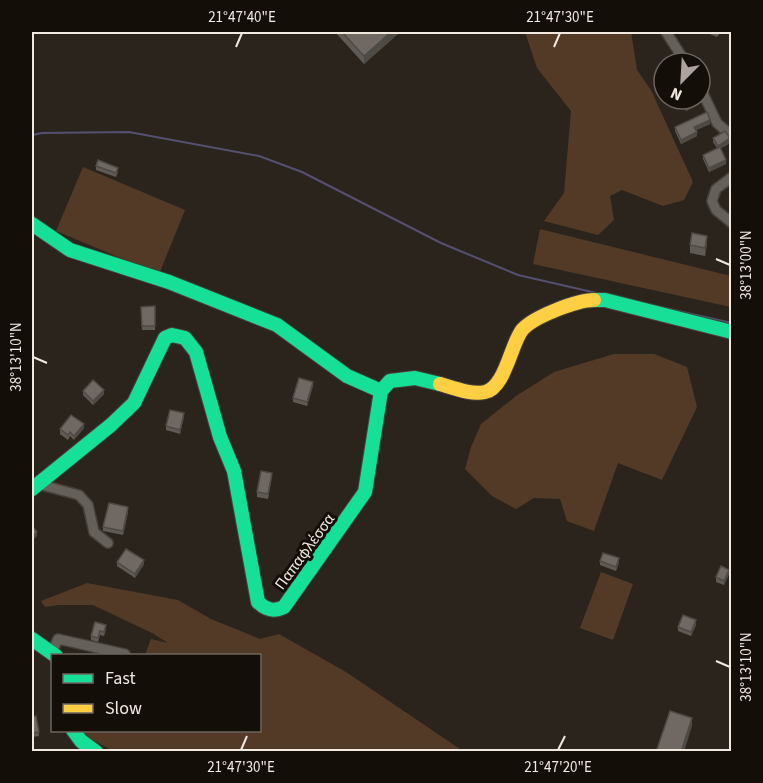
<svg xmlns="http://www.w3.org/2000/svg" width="763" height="783" viewBox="0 0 763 783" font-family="'Source Sans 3',sans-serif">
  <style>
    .green { fill: #533a26 }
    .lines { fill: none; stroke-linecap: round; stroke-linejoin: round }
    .stream { stroke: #554f71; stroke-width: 2 }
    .street-casing { stroke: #47413c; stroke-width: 12 }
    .fast-casing { stroke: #47413c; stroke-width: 16 }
    .slow-casing { stroke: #47413c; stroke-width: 16 }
    .street { stroke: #66605b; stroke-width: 9 }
    .fast { stroke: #16e098; stroke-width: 14 }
    .slow { stroke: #ffcf43; stroke-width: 14 }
    .wall { fill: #605a55 }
    .shaded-wall { fill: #4e4a45 }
    .building { fill: #706963; stroke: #4e4a45; stroke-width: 1.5 }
    .ticks { fill: none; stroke: #f1e8e0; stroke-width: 2 }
    .labels { text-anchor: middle; stroke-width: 6; stroke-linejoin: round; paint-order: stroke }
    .street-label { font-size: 16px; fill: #f1e8e0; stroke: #140e09 }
    .neatline { fill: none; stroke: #f1e8e0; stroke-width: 2 }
    .ticks-label { font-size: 15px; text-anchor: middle; fill: #f1e8e0 }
  </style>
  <rect width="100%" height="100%" fill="#2b241d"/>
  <!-- green -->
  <g class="green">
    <path d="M 525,32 L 631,32 L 637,70 L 651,90 L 693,182 L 684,200 L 663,206 L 622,190 L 610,196 L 614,220 L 598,235 L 544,221 L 564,193 L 571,111 L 537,68 Z"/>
    <path d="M 83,167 L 185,210 L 159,274 L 56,231 Z"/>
    <path d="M 540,229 L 731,276 L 731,307 L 533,264 Z"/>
    <path d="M 614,354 L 654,354 L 687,367 L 697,407 L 662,480 L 618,463 L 594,531 L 567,521 L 560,499 L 534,498 L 516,509 L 492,496 L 465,469 L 471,447 L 481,424 L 516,396 L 554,372 Z"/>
    <path d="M 601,572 L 633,584 L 613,640 L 580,628 Z"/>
    <path d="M 87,583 L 178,600 L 211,619 L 260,639 L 279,634 L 346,672 L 463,751 L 113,751 L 87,737 L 83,731 L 260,730 L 260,656 L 145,655 L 151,639 L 168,643 L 152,633 L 93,605 L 58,605 L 45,607 L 41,601 Z"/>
  </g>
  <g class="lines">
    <!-- stream -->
    <g class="stream">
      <path d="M 32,135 L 42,133 L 129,132 L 259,156 L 302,172 L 441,243 L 518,275 L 601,294"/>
      <path d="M 656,306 L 732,323"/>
    </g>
    <defs>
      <g id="street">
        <path d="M 666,32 L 686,63"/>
        <path d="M 700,87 L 717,123 L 732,136"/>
        <path d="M 732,177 L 716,189 L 712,201 L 716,210 L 732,223"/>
        <path d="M 38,484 L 79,495 L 88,505 L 94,532 L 108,543"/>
        <path d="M 52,652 L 58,639 L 125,654"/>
      </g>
      <g id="fast">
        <path d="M 32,224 L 70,250 L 169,282 L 277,325 L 347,376 L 381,391"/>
        <path d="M 594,300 L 605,300 L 732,332"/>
        <path d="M 32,489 L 111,425 L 134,403 L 165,338 L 172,335 L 185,338 L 196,352 L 220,437 L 234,471 L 258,602 C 266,610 274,612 284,607 L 365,492 L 381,391 L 390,381 L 415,378 L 440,384"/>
        <path d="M 32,639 L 56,656"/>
        <path d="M 73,730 L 81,741 L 96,752"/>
      </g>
      <path id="slow" d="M 440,384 C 454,388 471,395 485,392 C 505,388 511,344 522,330 C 533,317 577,300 594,300"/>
    </defs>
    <!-- street casing -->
    <use href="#street" class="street-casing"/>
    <!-- fast casing -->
    <use href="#fast" class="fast-casing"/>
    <!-- slow casing -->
    <use href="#slow" class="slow-casing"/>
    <!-- street -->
    <use href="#street" class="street"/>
    <!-- fast -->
    <use href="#fast" class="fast"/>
    <!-- slow -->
    <use href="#slow" class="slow"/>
  </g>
  <!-- wall -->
  <g class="wall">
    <path d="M 335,32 L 400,32 L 364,64 Z"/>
    <path d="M 706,32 L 721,32 L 717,37 L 707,33 Z"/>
    <path d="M 681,99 L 695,99 L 696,106 L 686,111 Z"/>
    <path d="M 710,124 L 696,130 L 697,136 L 681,144 L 675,131 L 675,127 Z"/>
    <path d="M 713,138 L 730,143 L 720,149 L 726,164 L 709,172 L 703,159 L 703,155 L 717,148 L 713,142 Z"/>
    <path d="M 96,166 L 118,172 L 116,177 L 96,170 Z"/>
    <path d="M 707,244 L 705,256 L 690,253 L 690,245 Z"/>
    <path d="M 155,306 L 155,330 L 142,330 L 141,307 Z"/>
    <path d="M 313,386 L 307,406 L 293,402 L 293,398 Z"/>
    <path d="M 83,391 L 104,394 L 93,405 L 83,395 Z"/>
    <path d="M 184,417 L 180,434 L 166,430 L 166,426 Z"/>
    <path d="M 84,428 L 74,440 L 70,436 L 68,440 L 60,434 L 60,429 Z"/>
    <path d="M 272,477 L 268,499 L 257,497 L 257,492 Z"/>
    <path d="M 128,512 L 123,535 L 103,531 L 103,527 Z"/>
    <path d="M 600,561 L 619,562 L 616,571 L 600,565 Z"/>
    <path d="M 117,562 L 144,564 L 135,578 L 117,566 Z"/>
    <path d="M 729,574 L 724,585 L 716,582 L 716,577 Z"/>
    <path d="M 95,622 L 106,629 L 104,636 L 100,635 L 98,642 L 91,640 L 91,636 Z"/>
    <path d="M 696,625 L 691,636 L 678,631 L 678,627 Z"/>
    <path d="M 32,717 L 39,732 L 39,736 L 32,737 Z"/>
  </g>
  <!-- shaded-wall -->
  <g class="shaded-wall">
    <path d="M 391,32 L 400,32 L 364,64 L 364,56 Z"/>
    <path d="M 696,102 L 696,106 L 686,111 L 686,107 Z"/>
    <path d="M 710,120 L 710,124 L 694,131 L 694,127 Z"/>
    <path d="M 697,132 L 697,136 L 681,144 L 681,140 Z"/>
    <path d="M 730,138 L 730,143 L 718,150 L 718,146 Z"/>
    <path d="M 726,160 L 726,164 L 709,172 L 709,168 Z"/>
    <path d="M 707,236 L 707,244 L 705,256 L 705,248 Z"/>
    <path d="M 313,382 L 313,386 L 307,406 L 307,402 Z"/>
    <path d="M 104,390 L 104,394 L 93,405 L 93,401 Z"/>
    <path d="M 84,424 L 84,428 L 74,440 L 74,436 Z"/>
    <path d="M 128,507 L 128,512 L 123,535 L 123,531 Z"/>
    <path d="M 37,532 L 37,536 L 32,541 L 32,537 Z"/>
    <path d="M 144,560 L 144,564 L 135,578 L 135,574 Z"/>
    <path d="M 729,570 L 729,574 L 724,585 L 724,581 Z"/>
    <path d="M 696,620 L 696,625 L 691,636 L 691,632 Z"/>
    <path d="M 692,718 L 692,726 L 684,752 L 681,752 Z"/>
  </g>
  <!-- building -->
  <g class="building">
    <path d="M 342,32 L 391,32 L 364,56 Z"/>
    <path d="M 682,99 L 695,99 L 696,102 L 686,107 Z"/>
    <path d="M 707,112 L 710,120 L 694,127 L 697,132 L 681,140 L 675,127 Z"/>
    <path d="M 725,131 L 730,138 L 718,146 L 713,138 Z"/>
    <path d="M 720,147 L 726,160 L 709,168 L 703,155 Z"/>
    <path d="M 98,160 L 118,168 L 116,173 L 96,166 Z"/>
    <path d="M 692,233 L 707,236 L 705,248 L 690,245 Z"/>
    <path d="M 155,306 L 155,326 L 142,326 L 141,307 Z"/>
    <path d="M 299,378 L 313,382 L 307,402 L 293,398 Z"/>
    <path d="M 93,380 L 104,390 L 93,401 L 83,391 Z"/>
    <path d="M 170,410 L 184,413 L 180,430 L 166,426 Z"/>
    <path d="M 71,415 L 84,424 L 74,436 L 70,432 L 68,435 L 60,429 Z"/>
    <path d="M 261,471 L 272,473 L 268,494 L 257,492 Z"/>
    <path d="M 109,503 L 128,507 L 123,531 L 103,527 Z"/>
    <path d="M 32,526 L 37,532 L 32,537 Z"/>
    <path d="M 126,549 L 144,560 L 135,574 L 117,562 Z"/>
    <path d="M 603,553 L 619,558 L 616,567 L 600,561 Z"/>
    <path d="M 721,566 L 729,570 L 724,581 L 716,577 Z"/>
    <path d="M 683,615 L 696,620 L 691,632 L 678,627 Z"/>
    <path d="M 95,622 L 106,625 L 104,632 L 100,631 L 98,638 L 91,636 Z"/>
    <path d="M 670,711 L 692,718 L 681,752 L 656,752 Z"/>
    <path d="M 36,716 L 39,732 L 32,733 L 32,717 Z"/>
  </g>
  <!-- ticks -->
  <path class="ticks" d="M 236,47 L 242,33M 554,47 L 560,33M 716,259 L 730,265M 33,357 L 47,363M 716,661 L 730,667M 241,750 L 247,736M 558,750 L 565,736"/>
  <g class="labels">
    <!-- street labels -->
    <g class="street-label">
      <text transform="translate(304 551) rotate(-54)" y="6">Παπαφλέσσα</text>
    </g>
  </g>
  <!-- border -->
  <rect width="763" height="783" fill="none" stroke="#140e09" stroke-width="66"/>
  <!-- legend -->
  <rect x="51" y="654" width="210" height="78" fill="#140e09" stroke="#6c655f" stroke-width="1.5"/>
  <rect x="63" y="674" width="30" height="9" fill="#16e098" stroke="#6c655f" stroke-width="1.5"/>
  <text x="105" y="684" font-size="18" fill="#f1e8e0">Fast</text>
  <rect x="63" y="704" width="30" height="9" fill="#ffcf43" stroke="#6c655f" stroke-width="1.5"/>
  <text x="105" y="714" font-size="18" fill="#f1e8e0">Slow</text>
  <!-- north arrow -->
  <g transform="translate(682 81) rotate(204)"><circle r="28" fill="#140e09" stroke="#6c655f" stroke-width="1.5"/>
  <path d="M0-4.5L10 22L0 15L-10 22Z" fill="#aca39c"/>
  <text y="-9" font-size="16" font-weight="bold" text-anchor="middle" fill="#f1e8e0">N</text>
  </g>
  <rect x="33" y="33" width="697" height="717" class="neatline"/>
  <g class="ticks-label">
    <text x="242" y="22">21°47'40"E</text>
    <text x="560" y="22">21°47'30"E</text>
    <text transform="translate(746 265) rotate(-90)" y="5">38°13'00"N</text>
    <text transform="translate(16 357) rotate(-90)" y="5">38°13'10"N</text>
    <text transform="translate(746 667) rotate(-90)" y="5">38°13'10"N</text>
    <text x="241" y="772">21°47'30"E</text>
    <text x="558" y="772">21°47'20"E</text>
  </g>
</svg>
